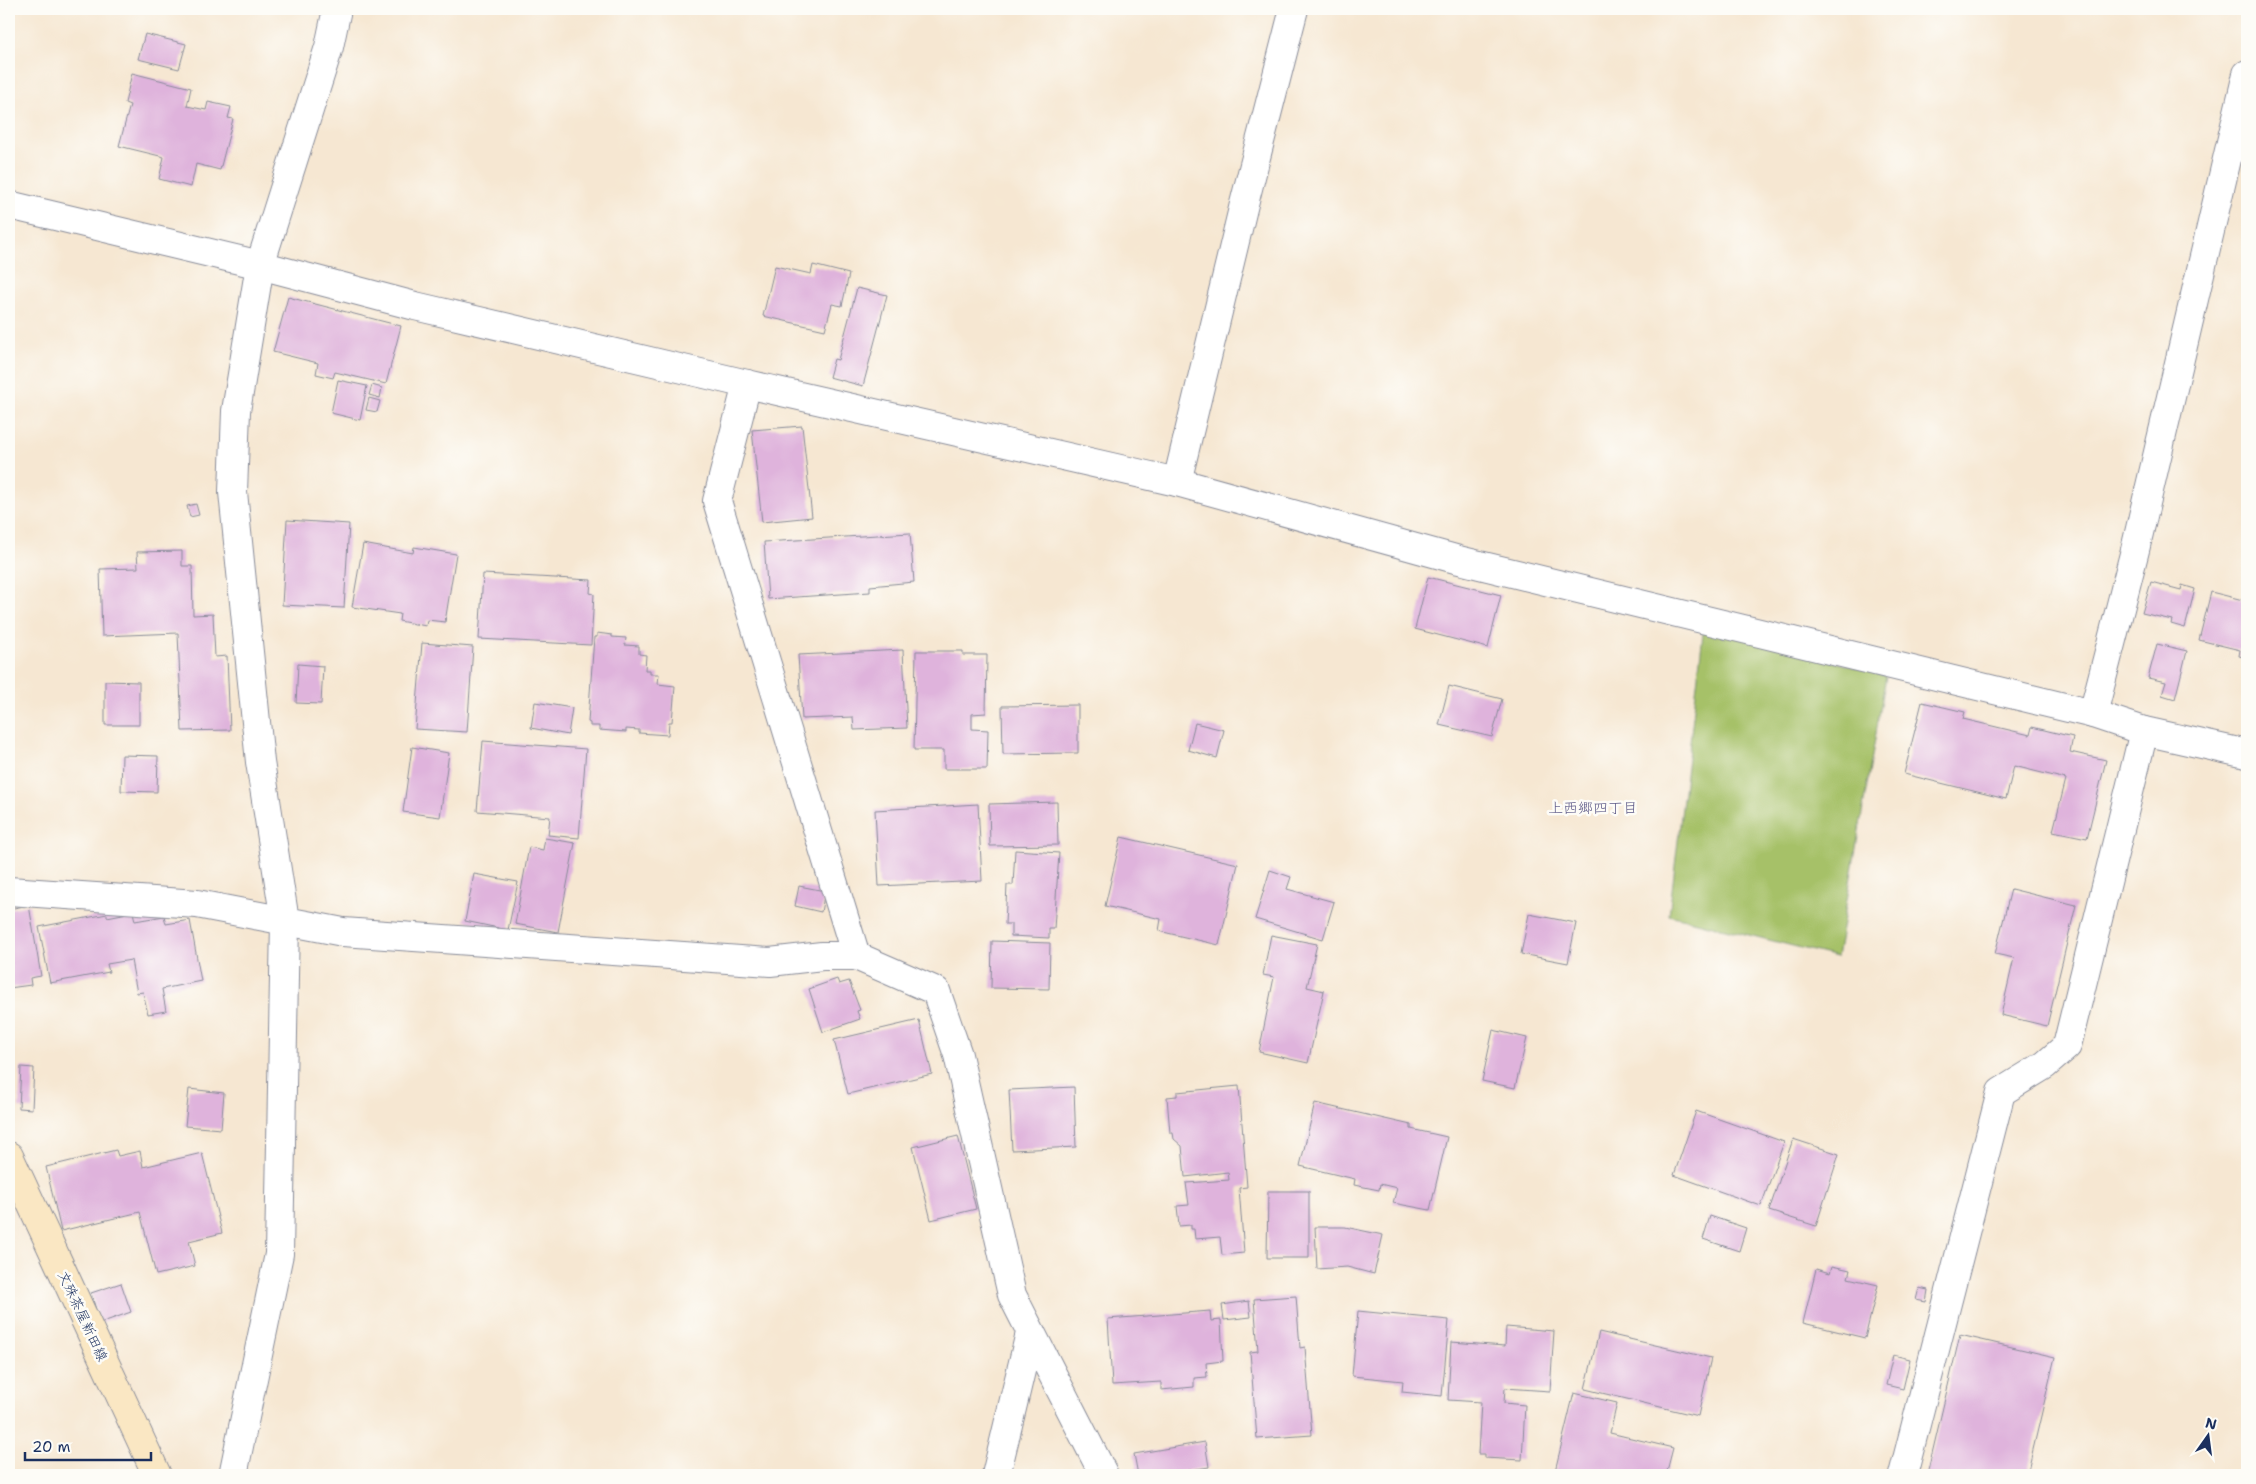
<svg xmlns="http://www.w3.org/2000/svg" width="2256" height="1484" viewBox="0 0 2256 1484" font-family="'Shantell Sans','Klee One',sans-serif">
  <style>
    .green { fill: #a6c168; stroke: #607863 }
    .building { fill: #dfb3dc }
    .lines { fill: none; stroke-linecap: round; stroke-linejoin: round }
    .street-casing { stroke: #888b98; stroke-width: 30 }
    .secondary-casing { stroke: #888b98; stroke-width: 30 }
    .street { stroke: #fff; stroke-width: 28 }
    .secondary { stroke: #fae7c3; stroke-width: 28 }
    .labels { text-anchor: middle; stroke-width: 5; stroke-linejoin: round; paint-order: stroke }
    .street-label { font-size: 14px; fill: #1b2f5e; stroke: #fdfcf7 }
    .neighbourhood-label { font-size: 15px; fill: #605d8a; stroke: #fdfcf7 }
  </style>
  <rect width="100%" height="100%" fill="#fdfcf7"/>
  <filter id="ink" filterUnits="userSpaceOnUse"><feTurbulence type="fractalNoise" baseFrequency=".02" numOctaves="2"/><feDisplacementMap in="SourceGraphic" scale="10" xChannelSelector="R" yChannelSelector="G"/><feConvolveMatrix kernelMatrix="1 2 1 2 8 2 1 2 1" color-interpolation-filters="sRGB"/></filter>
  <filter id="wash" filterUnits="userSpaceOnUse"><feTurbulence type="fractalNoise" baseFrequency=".0096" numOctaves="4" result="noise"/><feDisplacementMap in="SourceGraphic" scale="20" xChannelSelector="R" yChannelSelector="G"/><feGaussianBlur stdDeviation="1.12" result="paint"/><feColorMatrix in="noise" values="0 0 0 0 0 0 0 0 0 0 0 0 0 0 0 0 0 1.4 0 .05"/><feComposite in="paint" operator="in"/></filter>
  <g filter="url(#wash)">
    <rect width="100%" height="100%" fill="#f6e7d2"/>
    <!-- green -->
    <path class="green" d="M 1704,626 L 1886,676 L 1837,957 L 1669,915 Z"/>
    <g id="blocks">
      <!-- building -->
      <g class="building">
        <path d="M 145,34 L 186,44 L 179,69 L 138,59 Z"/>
        <path d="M 132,73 L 191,88 L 187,106 L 206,110 L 208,102 L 231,107 L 228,118 L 233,119 L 220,170 L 196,164 L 191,187 L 159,179 L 164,157 L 119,146 L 130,105 L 125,103 Z"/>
        <path d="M 813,265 L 849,274 L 842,306 L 832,304 L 825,330 L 763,316 L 775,266 L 811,274 Z"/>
        <path d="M 857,288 L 887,295 L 863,386 L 829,377 L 834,359 L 838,360 Z"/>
        <path d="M 288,297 L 401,326 L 386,384 L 335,372 L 333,378 L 316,374 L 318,363 L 273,352 Z"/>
        <path d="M 338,380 L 367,386 L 360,420 L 331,413 Z"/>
        <path d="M 372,385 L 382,388 L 380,398 L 369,395 Z"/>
        <path d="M 369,398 L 380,401 L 377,412 L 366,410 Z"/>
        <path d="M 802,426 L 812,517 L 762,522 L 752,430 Z"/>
        <path d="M 196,504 L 199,515 L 190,517 L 187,506 Z"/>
        <path d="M 287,520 L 349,524 L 344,608 L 282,605 Z"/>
        <path d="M 910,533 L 914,582 L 870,586 L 870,592 L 768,599 L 764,542 Z"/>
        <path d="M 363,544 L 413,553 L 414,547 L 456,554 L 445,622 L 427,620 L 426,626 L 399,621 L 400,614 L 352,607 Z"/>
        <path d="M 182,551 L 182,566 L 192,566 L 193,615 L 213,614 L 215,657 L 227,656 L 230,730 L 182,731 L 178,633 L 102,636 L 100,569 L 138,568 L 137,552 Z"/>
        <path d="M 483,574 L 591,580 L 590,593 L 594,594 L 591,645 L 479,639 Z"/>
        <path d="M 1428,577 L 1501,595 L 1488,648 L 1415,629 Z"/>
        <path d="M 2151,582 L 2181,590 L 2182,585 L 2195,589 L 2185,628 L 2171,624 L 2172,620 L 2142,613 Z"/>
        <path d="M 2211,592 L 2247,601 L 2247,658 L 2239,656 L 2240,650 L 2199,640 Z"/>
        <path d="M 597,633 L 612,635 L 612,637 L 626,638 L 625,645 L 639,646 L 639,654 L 646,655 L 645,670 L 650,670 L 650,674 L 659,674 L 658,684 L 675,686 L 672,722 L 669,722 L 668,735 L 639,733 L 639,730 L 626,729 L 626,732 L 599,730 L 599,726 L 590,726 L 590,723 L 588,722 L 594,637 L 597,637 Z"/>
        <path d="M 422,643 L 473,647 L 467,732 L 415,729 Z"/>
        <path d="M 2157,644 L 2187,651 L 2175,699 L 2162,695 L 2166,682 L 2148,678 Z"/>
        <path d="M 903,650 L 907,728 L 854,730 L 853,717 L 802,719 L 798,655 Z"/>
        <path d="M 916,651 L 963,651 L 963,655 L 987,655 L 986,713 L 972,714 L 972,729 L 988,730 L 987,769 L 944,769 L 944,750 L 914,750 Z"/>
        <path d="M 298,664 L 323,666 L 321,704 L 296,703 Z"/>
        <path d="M 105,681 L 139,682 L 139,725 L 105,725 Z"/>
        <path d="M 1449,686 L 1502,699 L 1492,737 L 1439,725 Z"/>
        <path d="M 535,702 L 572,708 L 568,735 L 531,728 Z"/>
        <path d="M 1922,702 L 1965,712 L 1963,719 L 2030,735 L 2032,727 L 2073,737 L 2070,752 L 2106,760 L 2087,838 L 2053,831 L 2066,779 L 2014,766 L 2006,799 L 1904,774 Z"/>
        <path d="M 1078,705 L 1078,753 L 1003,754 L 1002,706 Z"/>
        <path d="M 1195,723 L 1224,730 L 1217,758 L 1188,750 Z"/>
        <path d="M 483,741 L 586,749 L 579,838 L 548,835 L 550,817 L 477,811 Z"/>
        <path d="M 412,747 L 449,753 L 440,817 L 403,812 Z"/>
        <path d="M 122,755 L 158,756 L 157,792 L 121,791 Z"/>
        <path d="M 1057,802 L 1058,845 L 990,846 L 989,804 Z"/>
        <path d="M 978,804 L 982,881 L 879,886 L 875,810 Z"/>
        <path d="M 1121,837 L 1238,864 L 1219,945 L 1159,931 L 1161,919 L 1105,906 Z"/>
        <path d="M 545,838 L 575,843 L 558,932 L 515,924 L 529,847 L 543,850 Z"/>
        <path d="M 1015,850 L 1059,853 L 1054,929 L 1049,929 L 1049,938 L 1011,936 L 1011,924 L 1005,924 L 1007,885 L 1013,885 Z"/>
        <path d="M 1270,870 L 1291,877 L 1287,889 L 1334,902 L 1323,939 L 1255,919 Z"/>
        <path d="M 474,874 L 518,882 L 508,930 L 465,921 Z"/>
        <path d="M 799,886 L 825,891 L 821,912 L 795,906 Z"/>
        <path d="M 2011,889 L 2076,905 L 2047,1026 L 2001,1015 L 2014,958 L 1995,954 Z"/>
        <path d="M 29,905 L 41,976 L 30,978 L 31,985 L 9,988 L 9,909 Z"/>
        <path d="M 133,912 L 135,921 L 164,916 L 166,924 L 190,920 L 201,981 L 162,989 L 166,1011 L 148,1014 L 143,992 L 137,993 L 131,960 L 107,964 L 109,972 L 50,983 L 39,927 L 107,914 L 107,917 Z"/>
        <path d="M 1529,914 L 1576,923 L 1568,963 L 1521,954 Z"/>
        <path d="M 1271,935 L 1317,944 L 1307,987 L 1324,991 L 1308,1063 L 1259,1052 L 1274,977 L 1263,975 Z"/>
        <path d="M 992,941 L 1050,943 L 1049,989 L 991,988 Z"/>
        <path d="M 837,979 L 839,984 L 849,981 L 860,1010 L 857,1011 L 860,1019 L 823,1032 L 809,989 Z"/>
        <path d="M 919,1020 L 932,1074 L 848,1094 L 834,1040 Z"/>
        <path d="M 1493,1030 L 1527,1038 L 1515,1088 L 1482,1081 Z"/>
        <path d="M 21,1067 L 34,1068 L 32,1109 L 19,1108 Z"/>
        <path d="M 1239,1086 L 1247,1187 L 1239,1188 L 1244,1253 L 1222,1255 L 1220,1237 L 1195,1239 L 1194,1229 L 1191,1229 L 1191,1225 L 1179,1226 L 1177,1206 L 1189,1205 L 1186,1183 L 1229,1180 L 1228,1172 L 1185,1177 L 1182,1146 L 1174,1139 L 1173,1133 L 1170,1133 L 1167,1097 L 1177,1096 L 1177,1092 Z"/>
        <path d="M 1074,1087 L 1076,1147 L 1012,1150 L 1009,1090 Z"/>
        <path d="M 189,1089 L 224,1093 L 221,1129 L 185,1126 Z"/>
        <path d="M 1315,1103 L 1411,1125 L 1411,1129 L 1447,1137 L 1430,1210 L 1393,1203 L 1397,1188 L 1380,1184 L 1379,1190 L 1354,1185 L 1355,1179 L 1300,1166 Z"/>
        <path d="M 1696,1111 L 1784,1142 L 1761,1206 L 1674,1175 Z"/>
        <path d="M 958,1136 L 976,1209 L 931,1220 L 913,1147 Z"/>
        <path d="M 1793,1139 L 1839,1154 L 1816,1226 L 1769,1211 Z"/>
        <path d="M 116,1150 L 118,1156 L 140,1151 L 143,1167 L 202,1153 L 222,1233 L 189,1241 L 195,1266 L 156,1275 L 140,1212 L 61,1231 L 46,1167 Z"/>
        <path d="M 1268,1191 L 1309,1191 L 1309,1258 L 1267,1258 Z"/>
        <path d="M 1710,1216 L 1746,1228 L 1739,1251 L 1703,1239 Z"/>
        <path d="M 1315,1227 L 1345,1227 L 1383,1235 L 1374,1274 L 1347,1267 L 1317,1269 Z"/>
        <path d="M 1832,1266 L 1850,1270 L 1848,1278 L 1878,1285 L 1865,1338 L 1803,1323 L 1816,1269 L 1830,1273 Z"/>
        <path d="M 121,1283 L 131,1312 L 100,1323 L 91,1293 Z"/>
        <path d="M 1919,1288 L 1928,1290 L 1926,1302 L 1916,1300 Z"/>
        <path d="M 1296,1296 L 1300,1348 L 1305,1347 L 1312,1435 L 1257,1439 L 1250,1352 L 1258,1351 L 1254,1299 Z"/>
        <path d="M 1249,1301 L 1251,1317 L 1224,1320 L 1222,1305 Z"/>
        <path d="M 1210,1311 L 1211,1321 L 1221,1320 L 1223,1361 L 1206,1363 L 1207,1377 L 1194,1378 L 1194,1387 L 1161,1390 L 1161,1382 L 1112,1385 L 1108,1319 Z"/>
        <path d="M 1358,1311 L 1449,1320 L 1442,1396 L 1402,1392 L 1403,1381 L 1352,1376 Z"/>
        <path d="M 1506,1327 L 1554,1331 L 1550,1391 L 1505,1388 L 1504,1403 L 1525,1405 L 1522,1460 L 1484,1458 L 1484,1454 L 1478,1454 L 1481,1402 L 1448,1400 L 1451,1342 L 1505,1346 Z"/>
        <path d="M 1599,1332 L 1711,1358 L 1698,1416 L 1585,1389 Z"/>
        <path d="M 1960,1335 L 2055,1357 L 2027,1475 L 1927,1475 Z"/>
        <path d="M 1893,1355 L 1910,1359 L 1903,1389 L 1886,1385 Z"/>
        <path d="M 1574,1393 L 1617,1403 L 1610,1433 L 1673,1448 L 1666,1475 L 1554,1475 Z"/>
        <path d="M 1205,1442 L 1209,1467 L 1161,1475 L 1138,1475 L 1134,1454 Z"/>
      </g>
    </g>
  </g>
  <g filter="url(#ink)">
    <use href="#blocks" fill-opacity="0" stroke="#888b98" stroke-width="1"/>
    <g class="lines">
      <defs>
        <g id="street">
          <path d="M 9,205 L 260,265 L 415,306 L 747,384 L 1177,482 L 1459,560 L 2093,714 L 2144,731 L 2247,754"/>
          <path d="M 747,384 L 717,501 L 856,956"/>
          <path d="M 1177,482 L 1244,204 L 1294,9"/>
          <path d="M 2093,714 L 2135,550 L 2247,74"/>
          <path d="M 9,891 L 197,904 L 343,932 L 770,962 L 822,956 L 856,956 L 936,991 L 958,1055 L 1012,1295 L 1104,1475"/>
          <path d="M 233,1475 L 279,1254 L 285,921 L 260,762 L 233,492 L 236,411 L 260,265 L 329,47 L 337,9"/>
          <path d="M 996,1475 L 1030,1333"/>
          <path d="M 1903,1475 L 2001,1092 L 2045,1065 L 2067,1046 L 2144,731"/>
        </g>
        <path id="secondary" d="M 9,1156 L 157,1475"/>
      </defs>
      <!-- street casing -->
      <use href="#street" class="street-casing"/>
      <!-- secondary casing -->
      <use href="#secondary" class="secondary-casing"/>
      <!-- street -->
      <use href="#street" class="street"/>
      <!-- secondary -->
      <use href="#secondary" class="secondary"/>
    </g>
  </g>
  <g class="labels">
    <!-- street labels -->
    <g class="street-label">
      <text transform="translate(83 1316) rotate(65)" y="5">文殊茶屋新田線</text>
    </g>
    <!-- neighbourhood labels -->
    <g class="neighbourhood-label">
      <text x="1593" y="813">上西郷四丁目</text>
    </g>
  </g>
  <!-- margin -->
  <rect width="2256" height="1484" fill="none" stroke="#fdfcf7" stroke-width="30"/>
  <!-- north arrow -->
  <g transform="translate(2208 1436) rotate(14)" stroke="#fdfcf7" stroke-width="4" paint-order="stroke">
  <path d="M0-4L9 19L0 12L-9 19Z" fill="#1b2f5e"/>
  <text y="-8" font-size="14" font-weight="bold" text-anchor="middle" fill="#1b2f5e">N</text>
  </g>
  <!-- scale -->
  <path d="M25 1452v8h126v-8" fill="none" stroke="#1b2f5e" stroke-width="2.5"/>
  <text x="32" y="1452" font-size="15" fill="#1b2f5e" stroke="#fdfcf7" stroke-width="4" paint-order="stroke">20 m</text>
</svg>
